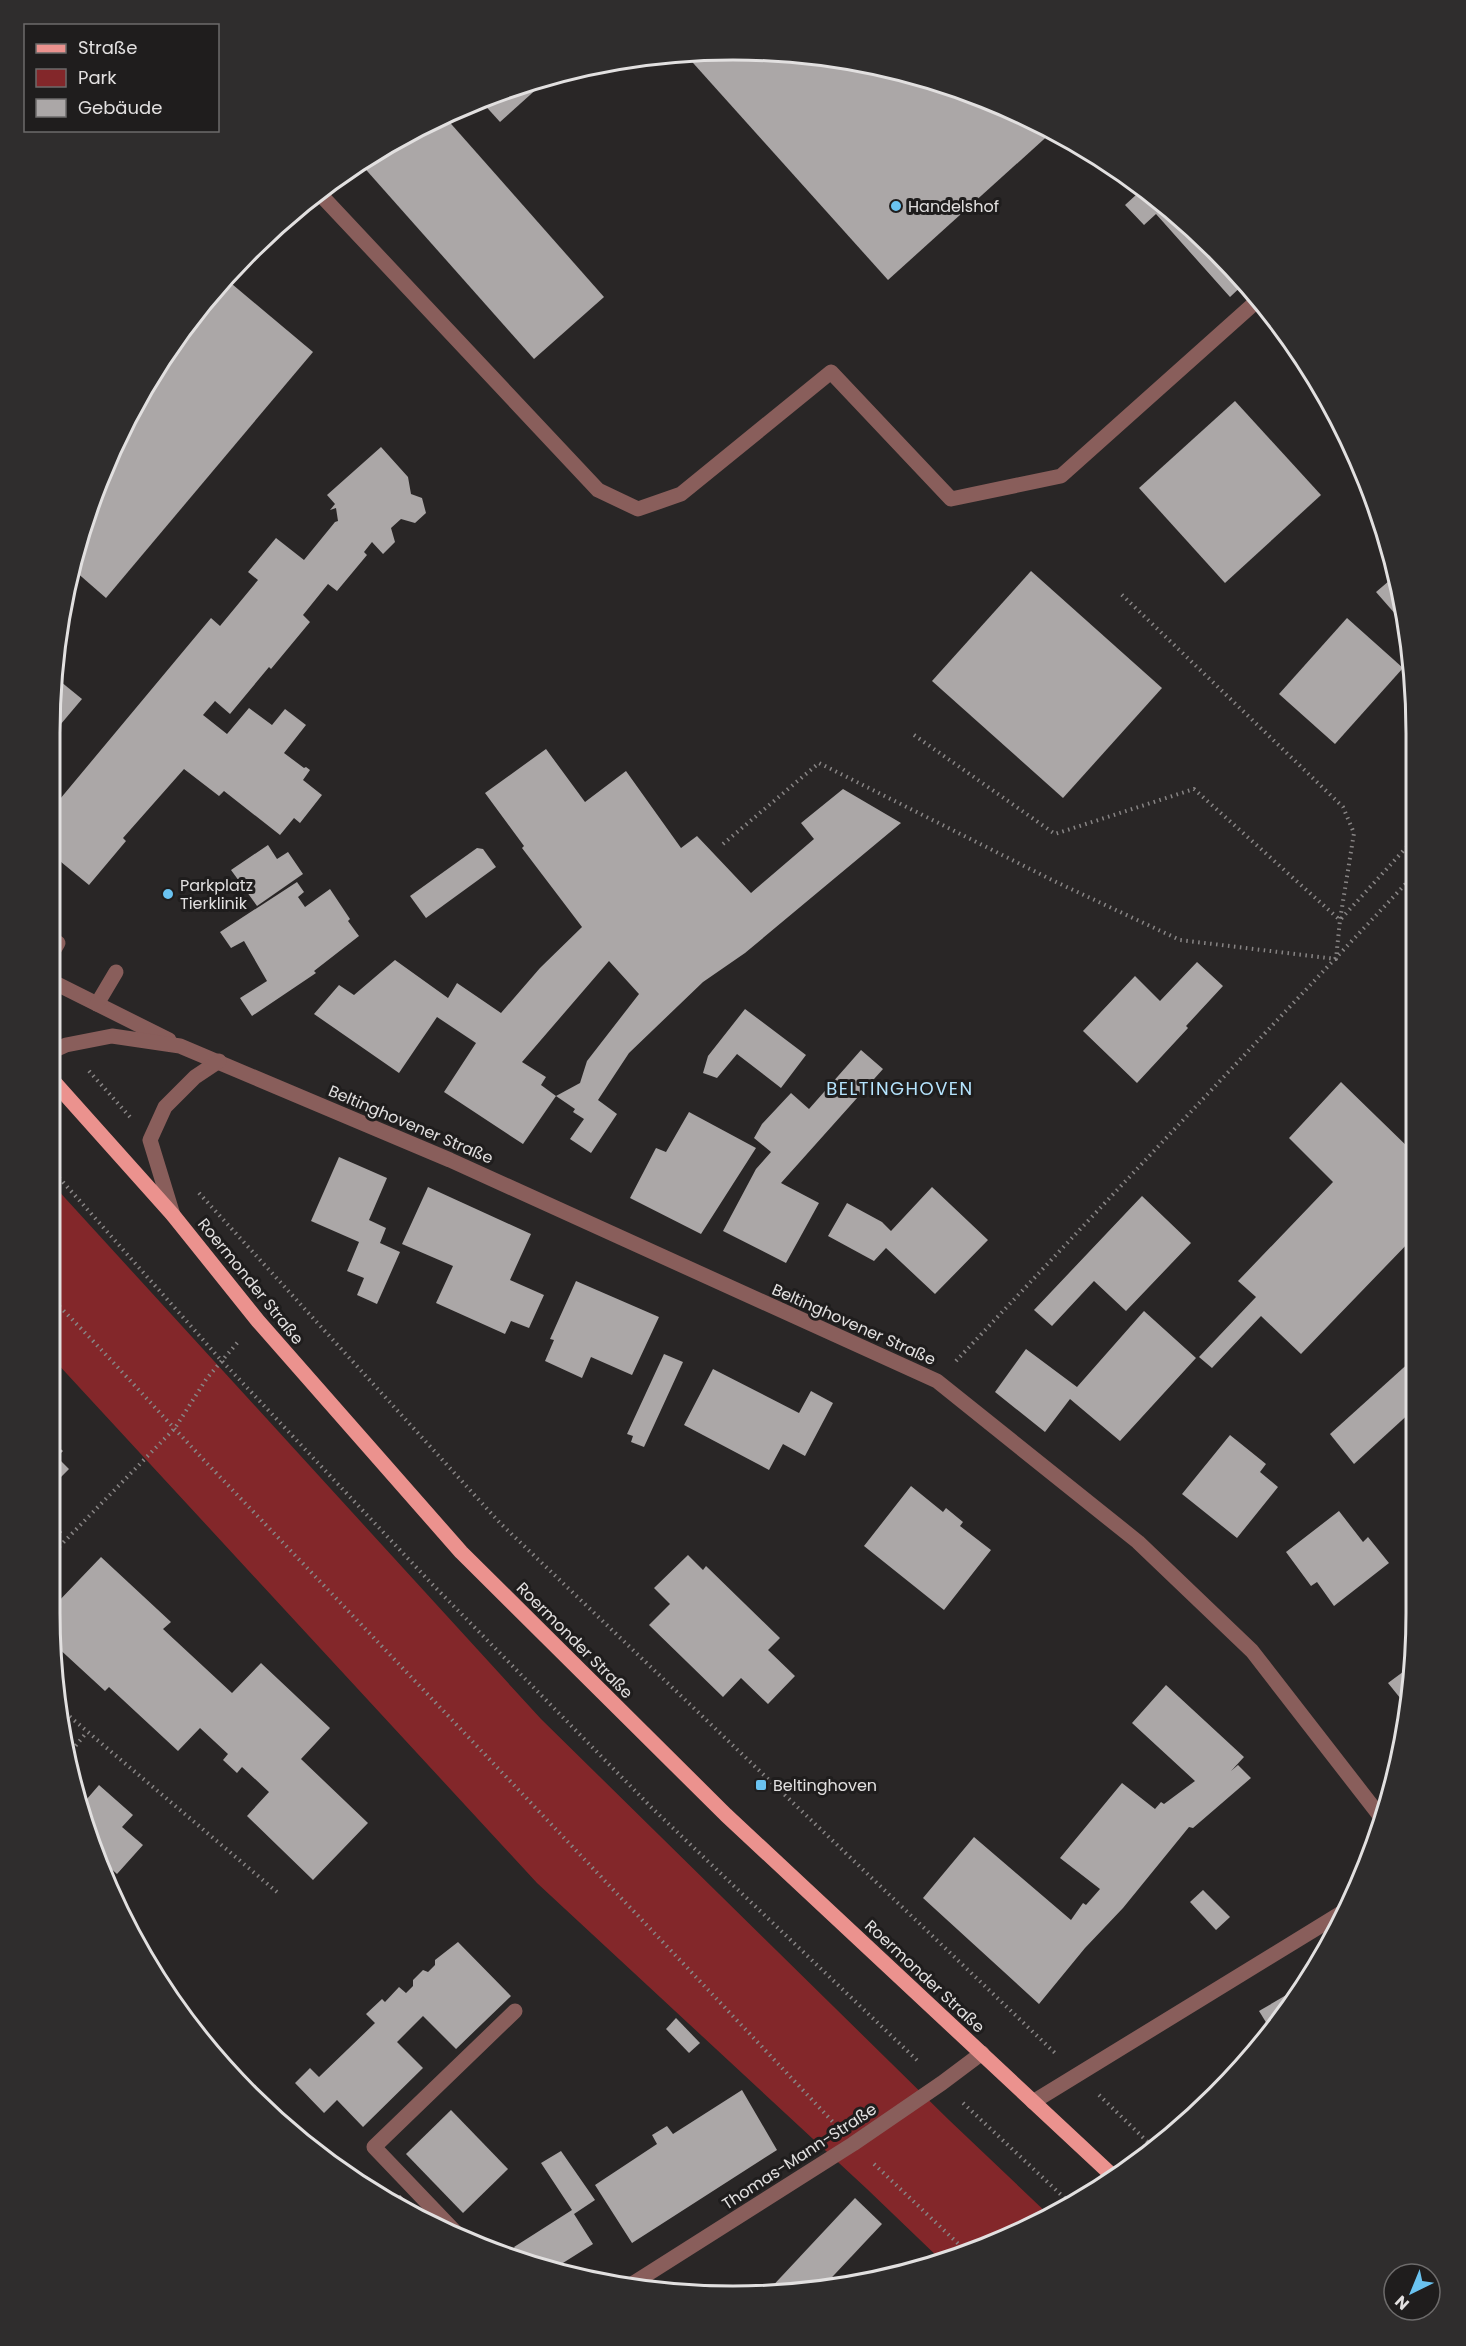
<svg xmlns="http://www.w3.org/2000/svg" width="1466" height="2346" viewBox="0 0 1466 2346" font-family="Poppins,sans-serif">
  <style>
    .green { fill: #83272a }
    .building { fill: #aba7a7 }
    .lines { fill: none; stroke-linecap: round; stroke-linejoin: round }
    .path { stroke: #888585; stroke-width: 4; stroke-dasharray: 1.5 4.5; stroke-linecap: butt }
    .minor { stroke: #895e5b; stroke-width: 15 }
    .major { stroke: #eb928e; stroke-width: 15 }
    .poi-dot { fill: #6ac3f1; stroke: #1f1d1d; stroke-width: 2 }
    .labels { text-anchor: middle; stroke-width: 6; stroke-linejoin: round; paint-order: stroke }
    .poi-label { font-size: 16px; fill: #e2e0e0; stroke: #1f1d1d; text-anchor: start }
    .street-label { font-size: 16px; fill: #e2e0e0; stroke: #1f1d1d }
    .neighbourhood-label { font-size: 18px; letter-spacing: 1.5px; fill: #b5e4fe; stroke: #1f1d1d }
    .rim { fill: none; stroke: #e2e0e0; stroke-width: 3 }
  </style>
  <rect width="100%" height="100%" fill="#292626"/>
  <!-- green -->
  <path class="green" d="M 55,1187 L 541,1719 L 949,2120 L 1051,2217 L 1035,2226 L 942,2261 L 867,2189 L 537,1883 L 55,1361 Z"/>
  <!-- building -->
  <g class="building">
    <path d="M 778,51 L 910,73 L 1036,120 L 1053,131 L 888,280 L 685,54 Z"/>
    <path d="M 550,77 L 500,122 L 481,101 L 514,86 Z"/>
    <path d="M 445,117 L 604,297 L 534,359 L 360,163 L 392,141 Z"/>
    <path d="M 1117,171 L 1149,191 L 1246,282 L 1230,297 L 1156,214 L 1144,225 L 1125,205 L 1137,194 Z"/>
    <path d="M 226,279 L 313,352 L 106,598 L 75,571 L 102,471 L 191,317 Z"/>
    <path d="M 1235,401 L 1321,495 L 1225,583 L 1139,488 Z"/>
    <path d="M 381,447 L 408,477 L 411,494 L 422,498 L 426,513 L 415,523 L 401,519 L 391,528 L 395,542 L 383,554 L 372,542 L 364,552 L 367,555 L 337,591 L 328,584 L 303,615 L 310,622 L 271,669 L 269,667 L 230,714 L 215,701 L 203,715 L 227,734 L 249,708 L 272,725 L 285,709 L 306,725 L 284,753 L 304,768 L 306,767 L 310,770 L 303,780 L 322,795 L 300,823 L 294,818 L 280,835 L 224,791 L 219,796 L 184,769 L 123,838 L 126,841 L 89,885 L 55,857 L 55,805 L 211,618 L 220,626 L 258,580 L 248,572 L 276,538 L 304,560 L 335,522 L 338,521 L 336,508 L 330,510 L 335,504 L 327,495 Z"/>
    <path d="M 1031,571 L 1162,688 L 1063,798 L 932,681 Z"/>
    <path d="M 1396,575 L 1401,606 L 1404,624 L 1376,592 Z"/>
    <path d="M 1347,618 L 1403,668 L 1335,744 L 1279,694 Z"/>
    <path d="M 55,677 L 82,699 L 55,731 Z"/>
    <path d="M 546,749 L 585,802 L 626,771 L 681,848 L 697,836 L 751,893 L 814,839 L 801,823 L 843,789 L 901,823 L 745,953 L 703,982 L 629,1053 L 598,1100 L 617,1114 L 591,1153 L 570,1139 L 584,1119 L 573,1112 L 575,1109 L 556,1096 L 580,1083 L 587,1061 L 639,994 L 609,961 L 522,1062 L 546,1077 L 541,1085 L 556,1096 L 523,1144 L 444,1092 L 476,1043 L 437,1017 L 399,1073 L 314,1014 L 339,985 L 354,995 L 395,960 L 448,998 L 457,983 L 501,1013 L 540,968 L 582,927 L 522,848 L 524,846 L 485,793 Z"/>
    <path d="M 268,845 L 277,859 L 288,852 L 303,874 L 257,906 L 231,870 Z"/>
    <path d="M 477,848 L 483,849 L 496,867 L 426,918 L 410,896 Z"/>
    <path d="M 297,882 L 304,892 L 298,897 L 305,907 L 330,889 L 350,919 L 348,921 L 359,936 L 314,971 L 316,973 L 252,1016 L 240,998 L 267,981 L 244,941 L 231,948 L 220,932 Z"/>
    <path d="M 1197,962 L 1223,986 L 1186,1026 L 1188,1028 L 1137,1083 L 1083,1031 L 1135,976 L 1160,1001 Z"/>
    <path d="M 745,1009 L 806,1055 L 781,1088 L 737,1054 L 717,1078 L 703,1073 L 708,1056 Z"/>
    <path d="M 861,1050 L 883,1069 L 781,1183 L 819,1203 L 786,1263 L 723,1231 L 756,1169 L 771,1152 L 754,1138 L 762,1124 L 791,1093 L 809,1109 Z"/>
    <path d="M 1341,1082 L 1413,1152 L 1413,1238 L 1301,1354 L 1261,1316 L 1212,1368 L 1199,1357 L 1256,1297 L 1238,1281 L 1333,1182 L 1289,1138 Z"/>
    <path d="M 689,1112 L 756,1148 L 701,1234 L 630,1198 L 656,1148 L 666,1152 Z"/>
    <path d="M 339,1157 L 387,1178 L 369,1220 L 386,1228 L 380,1243 L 400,1252 L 377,1304 L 357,1295 L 364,1278 L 347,1271 L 359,1242 L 311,1221 Z"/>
    <path d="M 428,1187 L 531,1234 L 510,1280 L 544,1295 L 529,1328 L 511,1321 L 505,1334 L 436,1303 L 453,1266 L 402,1244 Z"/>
    <path d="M 932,1187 L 988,1240 L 935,1294 L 886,1248 L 874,1261 L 828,1236 L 847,1203 L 882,1222 L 891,1231 Z"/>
    <path d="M 1142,1196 L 1191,1243 L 1126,1311 L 1094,1281 L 1052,1326 L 1034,1310 Z"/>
    <path d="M 576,1281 L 659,1317 L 632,1375 L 591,1357 L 582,1378 L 545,1361 L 554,1340 L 550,1339 Z"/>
    <path d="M 1144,1311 L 1196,1358 L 1120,1441 L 1070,1399 L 1045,1432 L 995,1392 L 1026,1349 L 1077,1387 Z"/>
    <path d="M 664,1354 L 683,1362 L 644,1447 L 631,1442 L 633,1436 L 627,1434 Z"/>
    <path d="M 1412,1360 L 1412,1411 L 1354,1464 L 1330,1434 Z"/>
    <path d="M 713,1369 L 799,1413 L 811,1391 L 833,1403 L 805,1456 L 783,1444 L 769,1470 L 684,1425 Z"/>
    <path d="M 1230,1435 L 1266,1464 L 1260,1472 L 1278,1487 L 1237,1538 L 1182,1494 Z"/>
    <path d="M 55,1444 L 63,1451 L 57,1457 L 69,1469 L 55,1483 Z"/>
    <path d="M 911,1486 L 943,1512 L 946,1508 L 963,1522 L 960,1526 L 991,1550 L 944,1610 L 864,1546 Z"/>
    <path d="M 1339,1511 L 1363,1542 L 1368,1537 L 1389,1563 L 1334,1606 L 1317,1582 L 1311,1586 L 1286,1552 Z"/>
    <path d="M 55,1526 L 62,1532 L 55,1539 Z"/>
    <path d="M 688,1555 L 703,1570 L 706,1566 L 780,1638 L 768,1650 L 795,1676 L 768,1704 L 741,1678 L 723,1697 L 649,1625 L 670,1604 L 654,1588 Z"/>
    <path d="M 101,1557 L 171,1622 L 163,1629 L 232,1693 L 261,1663 L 330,1728 L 301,1759 L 368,1823 L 313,1880 L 247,1816 L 269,1792 L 242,1767 L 237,1773 L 223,1760 L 228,1754 L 200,1728 L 178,1751 L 109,1687 L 105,1691 L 55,1645 L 55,1605 Z"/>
    <path d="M 1411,1666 L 1411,1702 L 1409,1709 L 1388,1683 Z"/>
    <path d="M 1166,1685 L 1244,1757 L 1231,1771 L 1238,1765 L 1251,1778 L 1193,1828 L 1189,1827 L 1123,1908 L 1085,1948 L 1039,2004 L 923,1898 L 974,1837 L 1071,1920 L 1083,1903 L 1086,1905 L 1100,1889 L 1060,1858 L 1122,1783 L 1155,1809 L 1161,1802 L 1164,1804 L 1195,1781 L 1132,1723 Z"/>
    <path d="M 99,1785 L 133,1815 L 122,1827 L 143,1845 L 117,1874 L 107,1865 L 104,1869 L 86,1832 L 80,1807 Z"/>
    <path d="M 1203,1890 L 1230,1917 L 1216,1930 L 1190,1902 Z"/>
    <path d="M 458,1942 L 511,1996 L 456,2049 L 423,2016 L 397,2042 L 423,2068 L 363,2127 L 337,2100 L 324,2113 L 295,2083 L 310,2068 L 319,2077 L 375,2023 L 366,2014 L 382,1999 L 385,2002 L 399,1987 L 406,1993 L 413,1986 L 413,1980 L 423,1970 L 428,1972 L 435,1965 L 435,1960 Z"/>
    <path d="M 1300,1987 L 1275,2029 L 1272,2032 L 1259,2011 Z"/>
    <path d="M 676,2018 L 700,2043 L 689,2053 L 666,2029 Z"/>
    <path d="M 742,2090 L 777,2150 L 632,2243 L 595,2185 L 657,2144 L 652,2135 L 667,2126 L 673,2134 Z"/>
    <path d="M 451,2110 L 508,2169 L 463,2213 L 406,2154 Z"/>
    <path d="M 561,2151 L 595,2200 L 574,2214 L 593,2244 L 555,2268 L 524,2262 L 514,2247 L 572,2210 L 541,2163 Z"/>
    <path d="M 400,2195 L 426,2220 L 425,2222 L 393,2203 Z"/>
    <path d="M 855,2198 L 882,2224 L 819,2291 L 766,2293 Z"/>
  </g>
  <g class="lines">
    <!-- path -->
    <g class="path">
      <path d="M 914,735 L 1055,834 L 1194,789 L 1340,920 L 1354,833 L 1343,807 L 1120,593"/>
      <path d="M 723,844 L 819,763 L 1054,881 L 1180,940 L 1336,959 L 1340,920 L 1414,839"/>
      <path d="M 89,1071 L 130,1117"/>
      <path d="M 55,1173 L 221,1360 L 432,1584 L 653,1809 L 920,2063"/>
      <path d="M 199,1193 L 500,1523 L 1055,2053"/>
      <path d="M 55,1302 C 113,1360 166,1421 223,1480 C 427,1693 630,1907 833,2122"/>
      <path d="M 956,1361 L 1414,875"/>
      <path d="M 55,1551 L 175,1428 L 207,1378 L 238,1342"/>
      <path d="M 56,1705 L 277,1892"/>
      <path d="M 68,1755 L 87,1732"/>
      <path d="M 1099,2095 L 1155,2149"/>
      <path d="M 963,2103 L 1072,2205"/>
      <path d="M 874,2164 L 967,2252"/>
      <path d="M 682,2285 L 692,2295"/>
    </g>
    <!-- minor -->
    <g class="minor">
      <path d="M 319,193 L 598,490 L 638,509 L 681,494 L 831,372 L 951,499 L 1061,476 L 1258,300"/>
      <path d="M 55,948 L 58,943"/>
      <path d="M 55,983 L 169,1040"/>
      <path d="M 97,1004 L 116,972"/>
      <path d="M 55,1050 L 66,1045 L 112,1036 L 180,1046 L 450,1160 L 937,1381 L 1138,1542 L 1252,1651 L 1380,1816"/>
      <path d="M 173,1215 L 150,1140 L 165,1107 L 195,1077 L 219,1061"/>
      <path d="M 1033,2102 L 1343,1912"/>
      <path d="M 461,2238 L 374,2147 L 515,2011"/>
      <path d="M 632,2284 L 853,2144 L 942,2083 L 982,2053"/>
    </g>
    <!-- major -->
    <path class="major" d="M 55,1083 L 173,1215 L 258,1321 L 461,1552 L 726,1815 L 1116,2179"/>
  </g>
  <!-- markers -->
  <g class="poi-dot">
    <circle cx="896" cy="206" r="6"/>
    <circle cx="168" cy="894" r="6"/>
    <rect x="755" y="1779" width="12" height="12" rx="3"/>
  </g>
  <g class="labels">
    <!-- poi labels -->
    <g class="poi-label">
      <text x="908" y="212">Handelshof</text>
      <text x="180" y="891">Parkplatz<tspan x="180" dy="18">Tierklinik</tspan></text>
      <text x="773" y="1791">Beltinghoven</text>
    </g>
    <!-- street labels -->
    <g class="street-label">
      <text transform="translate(411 1124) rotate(23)" y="6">Beltinghovener Straße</text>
      <text transform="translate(251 1281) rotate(51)" y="6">Roermonder Straße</text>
      <text transform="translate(854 1324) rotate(24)" y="6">Beltinghovener Straße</text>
      <text transform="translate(575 1640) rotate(45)" y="6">Roermonder Straße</text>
      <text transform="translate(925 1976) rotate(43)" y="6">Roermonder Straße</text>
      <text transform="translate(799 2156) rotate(-33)" y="6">Thomas-Mann-Straße</text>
    </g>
    <!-- neighbourhood labels -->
    <g class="neighbourhood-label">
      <text x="900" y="1095">BELTINGHOVEN</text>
    </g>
  </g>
  <!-- crop -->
  <path d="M0 0H1466V2346H0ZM733 60H733A673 673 0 0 1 1406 733V1613A673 673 0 0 1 733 2286H733A673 673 0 0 1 60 1613V733A673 673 0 0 1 733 60Z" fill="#2f2d2d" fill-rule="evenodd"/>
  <path class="rim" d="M733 60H733A673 673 0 0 1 1406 733V1613A673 673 0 0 1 733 2286H733A673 673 0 0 1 60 1613V733A673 673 0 0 1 733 60Z"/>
  <!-- legend -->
  <rect x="24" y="24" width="195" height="108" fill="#1f1d1d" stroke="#6d6b6b" stroke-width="1.5"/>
  <rect x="36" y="44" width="30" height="9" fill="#eb928e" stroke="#6d6b6b" stroke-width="1.5"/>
  <text x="78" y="54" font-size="18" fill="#e2e0e0">Straße</text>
  <rect x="36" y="69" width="30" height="18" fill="#83272a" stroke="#6d6b6b" stroke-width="1.5"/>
  <text x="78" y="84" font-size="18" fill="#e2e0e0">Park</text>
  <rect x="36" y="99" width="30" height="18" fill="#aba7a7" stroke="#6d6b6b" stroke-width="1.5"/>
  <text x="78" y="114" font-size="18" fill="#e2e0e0">Gebäude</text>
  <!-- north arrow -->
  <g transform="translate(1412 2292) rotate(223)"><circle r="28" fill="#1f1d1d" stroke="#6d6b6b" stroke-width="1.5"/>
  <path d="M0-4.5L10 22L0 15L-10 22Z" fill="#6ac3f1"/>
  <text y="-9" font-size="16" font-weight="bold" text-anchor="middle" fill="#e2e0e0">N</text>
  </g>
</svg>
